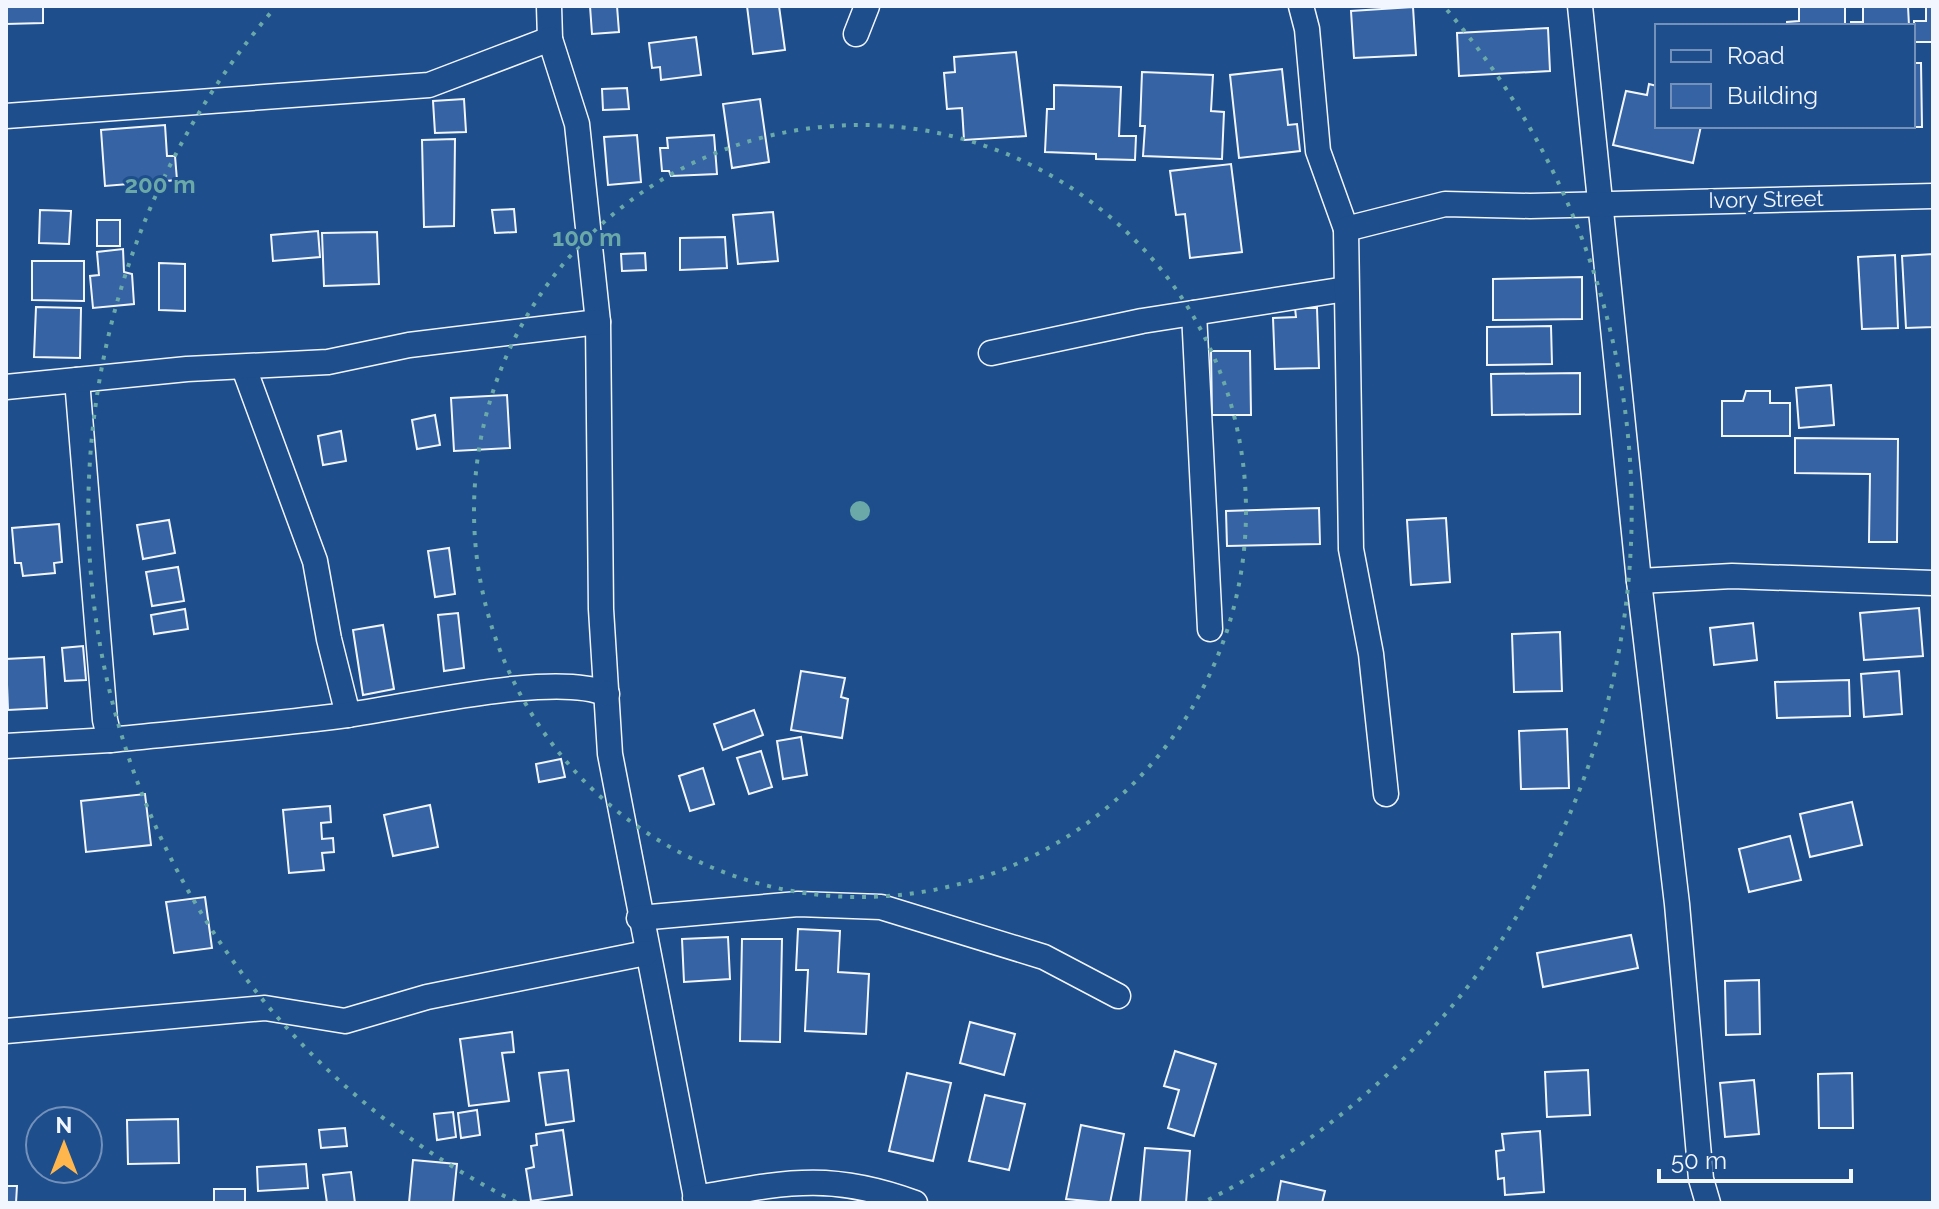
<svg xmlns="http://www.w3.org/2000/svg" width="1939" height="1209" viewBox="0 0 1939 1209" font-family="Raleway,sans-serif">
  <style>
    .building { fill: #3563a3; stroke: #f2f6ff; stroke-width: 2 }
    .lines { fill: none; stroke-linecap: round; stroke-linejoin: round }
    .street-casing { stroke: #f2f6ff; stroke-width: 27 }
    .street { stroke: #1f4e8c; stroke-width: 24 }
    .ring { fill: none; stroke: #6aa9a8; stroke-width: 4; stroke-dasharray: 4 8 }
    .labels { text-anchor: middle; stroke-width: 6; stroke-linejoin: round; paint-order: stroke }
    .street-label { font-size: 22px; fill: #f2f6ff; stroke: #1f4e8c }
    .centre { fill: #6aa9a8; stroke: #1f4e8c; stroke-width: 4 }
    .ring-label { font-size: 24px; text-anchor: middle; font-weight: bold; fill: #6aa9a8; stroke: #1f4e8c; stroke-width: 6; stroke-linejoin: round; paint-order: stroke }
  </style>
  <rect width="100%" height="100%" fill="#1f4e8c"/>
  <!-- building -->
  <g class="building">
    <path d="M 6,6 L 43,6 L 43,23 L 6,24 Z"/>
    <path d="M 590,6 L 617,6 L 619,32 L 592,34 Z"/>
    <path d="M 747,6 L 779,6 L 785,50 L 753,54 Z"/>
    <path d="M 1799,6 L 1845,6 L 1845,26 L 1787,26 L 1787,22 L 1799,21 Z"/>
    <path d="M 1863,6 L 1908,6 L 1909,26 L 1851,26 L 1851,22 L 1863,22 Z"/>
    <path d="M 1926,6 L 1933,6 L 1933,42 L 1914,42 L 1914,21 L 1926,21 Z"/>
    <path d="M 1413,7 L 1416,55 L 1354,58 L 1351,11 Z"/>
    <path d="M 1548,28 L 1550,71 L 1459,76 L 1457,33 Z"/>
    <path d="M 696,37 L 701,75 L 661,80 L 660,67 L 652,68 L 649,43 Z"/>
    <path d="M 1016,52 L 1026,136 L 964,140 L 962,108 L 947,109 L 944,73 L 955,72 L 954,57 Z"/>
    <path d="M 1913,63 L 1921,63 L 1922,127 L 1883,127 L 1913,126 Z"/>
    <path d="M 1282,69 L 1288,125 L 1297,124 L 1300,151 L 1239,158 L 1230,75 Z"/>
    <path d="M 1142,72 L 1213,75 L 1211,111 L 1224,112 L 1222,159 L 1143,156 L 1145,126 L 1140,126 Z"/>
    <path d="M 1649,84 L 1657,86 L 1657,126 L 1701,126 L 1693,163 L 1613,145 L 1626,91 L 1647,95 Z"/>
    <path d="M 1054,85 L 1121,87 L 1119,136 L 1136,136 L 1135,160 L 1096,159 L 1096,154 L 1045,152 L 1047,109 L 1054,109 Z"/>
    <path d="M 627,88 L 629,109 L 603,110 L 602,89 Z"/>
    <path d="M 464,99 L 466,132 L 435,133 L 433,101 Z"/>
    <path d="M 760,99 L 769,162 L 732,168 L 723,104 Z"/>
    <path d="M 165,125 L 167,156 L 175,156 L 177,180 L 105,186 L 101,130 Z"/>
    <path d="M 637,135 L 641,182 L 608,185 L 604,137 Z"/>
    <path d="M 714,135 L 717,174 L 671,176 L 669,171 L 662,171 L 660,148 L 668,148 L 667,138 Z"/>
    <path d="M 455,139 L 454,226 L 424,227 L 422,140 Z"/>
    <path d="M 1231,164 L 1242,252 L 1190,258 L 1185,214 L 1176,215 L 1170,171 Z"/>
    <path d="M 514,209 L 516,232 L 495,233 L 492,210 Z"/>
    <path d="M 40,210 L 71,211 L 69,244 L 39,243 Z"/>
    <path d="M 773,212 L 778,261 L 738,264 L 733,215 Z"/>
    <rect x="97" y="220" width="23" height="26"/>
    <path d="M 318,231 L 320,257 L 273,261 L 271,235 Z"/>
    <path d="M 377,232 L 379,284 L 324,286 L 322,233 Z"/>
    <path d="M 725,237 L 727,268 L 680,270 L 680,238 Z"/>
    <path d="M 123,249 L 124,272 L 132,274 L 134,304 L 93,308 L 90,276 L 99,275 L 97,252 Z"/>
    <path d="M 645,253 L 646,270 L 622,271 L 621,254 Z"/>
    <path d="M 1933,254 L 1933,327 L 1906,328 L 1902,256 Z"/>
    <path d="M 1895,255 L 1898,328 L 1862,329 L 1858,257 Z"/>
    <path d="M 32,261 L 84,261 L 84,301 L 32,300 Z"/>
    <path d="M 159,263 L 185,264 L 185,311 L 159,310 Z"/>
    <path d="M 1582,277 L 1582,319 L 1493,320 L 1493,279 Z"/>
    <path d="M 36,307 L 81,308 L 80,358 L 34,357 Z"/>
    <path d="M 1295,308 L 1317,308 L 1319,368 L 1275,369 L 1273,318 L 1296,317 Z"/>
    <path d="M 1551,326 L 1552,364 L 1487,365 L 1487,327 Z"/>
    <path d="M 1211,351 L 1250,351 L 1251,415 L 1212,415 Z"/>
    <path d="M 1580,373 L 1580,414 L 1492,415 L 1491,374 Z"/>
    <path d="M 1831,385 L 1834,425 L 1799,428 L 1796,388 Z"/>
    <path d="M 1746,391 L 1770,391 L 1770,403 L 1790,403 L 1790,436 L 1722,436 L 1722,401 L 1743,401 Z"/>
    <path d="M 507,395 L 510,448 L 454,451 L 451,398 Z"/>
    <path d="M 435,415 L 440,445 L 417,449 L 412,420 Z"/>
    <path d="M 341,431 L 346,461 L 323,465 L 318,436 Z"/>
    <path d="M 1795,438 L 1898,439 L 1897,542 L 1869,542 L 1870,474 L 1795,473 Z"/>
    <path d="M 1319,508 L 1320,544 L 1227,546 L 1226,511 Z"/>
    <path d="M 1446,518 L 1450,582 L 1411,585 L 1407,520 Z"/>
    <path d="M 169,520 L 175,553 L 143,559 L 137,525 Z"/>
    <path d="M 59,524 L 62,562 L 54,563 L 55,573 L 23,576 L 21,563 L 15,563 L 12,528 Z"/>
    <path d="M 449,548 L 455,594 L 435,597 L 428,551 Z"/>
    <path d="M 178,567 L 184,601 L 152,606 L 146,572 Z"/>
    <path d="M 1919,608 L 1923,656 L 1864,660 L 1860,613 Z"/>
    <path d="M 185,609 L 188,629 L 154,634 L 151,615 Z"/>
    <path d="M 458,613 L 464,668 L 444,671 L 438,615 Z"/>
    <path d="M 1753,623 L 1757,660 L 1714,665 L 1710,628 Z"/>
    <path d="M 383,625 L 394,689 L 363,695 L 353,630 Z"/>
    <path d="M 1560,632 L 1562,691 L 1514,692 L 1512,634 Z"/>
    <path d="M 83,646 L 86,680 L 65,681 L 62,648 Z"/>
    <path d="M 44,657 L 47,708 L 8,710 L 6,659 Z"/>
    <path d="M 801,671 L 845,678 L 841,697 L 848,699 L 842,738 L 791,730 Z"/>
    <path d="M 1899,671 L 1902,714 L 1864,717 L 1861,674 Z"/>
    <path d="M 1849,680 L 1850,716 L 1777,718 L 1775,682 Z"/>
    <path d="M 754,710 L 763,735 L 723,750 L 714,724 Z"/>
    <path d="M 1567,729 L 1569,788 L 1521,789 L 1519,731 Z"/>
    <path d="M 801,737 L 807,775 L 783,779 L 777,741 Z"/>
    <path d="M 761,751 L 772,787 L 749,794 L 737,758 Z"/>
    <path d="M 561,759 L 565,777 L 539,782 L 536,764 Z"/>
    <path d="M 703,768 L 714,804 L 690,811 L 679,776 Z"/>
    <path d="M 145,794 L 151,845 L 86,852 L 81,801 Z"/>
    <path d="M 1852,802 L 1862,845 L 1810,857 L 1800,814 Z"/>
    <path d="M 430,805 L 438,847 L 393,856 L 384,815 Z"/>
    <path d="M 330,806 L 331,822 L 321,823 L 322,839 L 333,838 L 334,852 L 322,853 L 324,870 L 289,873 L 283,810 Z"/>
    <path d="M 1790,836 L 1801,880 L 1749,892 L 1739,849 Z"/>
    <path d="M 205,897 L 212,948 L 174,953 L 166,902 Z"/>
    <path d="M 798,929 L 840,931 L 838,972 L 869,974 L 866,1034 L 805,1031 L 808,970 L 796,970 Z"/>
    <path d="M 1631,935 L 1638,968 L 1543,987 L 1537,953 Z"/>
    <path d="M 728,937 L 730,979 L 684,982 L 682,939 Z"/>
    <path d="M 742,939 L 782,939 L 780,1042 L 740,1041 Z"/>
    <path d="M 1759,980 L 1760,1034 L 1726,1035 L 1725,981 Z"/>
    <path d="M 970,1022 L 1015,1034 L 1004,1075 L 960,1063 Z"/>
    <path d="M 512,1032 L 514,1052 L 502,1053 L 509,1101 L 469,1106 L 460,1039 Z"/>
    <path d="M 1175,1051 L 1216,1064 L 1194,1136 L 1168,1128 L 1179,1090 L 1164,1086 Z"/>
    <path d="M 568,1070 L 574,1121 L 546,1125 L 539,1073 Z"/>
    <path d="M 1588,1070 L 1590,1115 L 1547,1117 L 1545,1072 Z"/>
    <path d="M 907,1073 L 951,1083 L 933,1161 L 889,1151 Z"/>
    <path d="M 1852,1073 L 1853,1128 L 1819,1128 L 1818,1074 Z"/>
    <path d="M 1754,1080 L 1759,1134 L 1725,1137 L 1720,1083 Z"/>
    <path d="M 985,1095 L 1025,1104 L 1009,1170 L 969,1161 Z"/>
    <path d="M 477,1110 L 480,1135 L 461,1138 L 458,1113 Z"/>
    <path d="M 453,1112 L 456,1137 L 437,1140 L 434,1114 Z"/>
    <path d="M 178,1119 L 179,1163 L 128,1164 L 127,1120 Z"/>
    <path d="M 1081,1125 L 1124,1134 L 1110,1203 L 1066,1199 Z"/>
    <path d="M 345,1128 L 347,1146 L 321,1148 L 319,1130 Z"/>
    <path d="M 563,1130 L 572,1195 L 531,1201 L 526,1169 L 534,1167 L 531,1146 L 537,1145 L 536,1134 Z"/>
    <path d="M 1540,1131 L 1544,1192 L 1505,1195 L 1504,1178 L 1498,1179 L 1496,1151 L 1504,1150 L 1502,1134 Z"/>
    <path d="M 1145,1148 L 1190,1151 L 1186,1203 L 1140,1203 Z"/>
    <path d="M 413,1160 L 457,1164 L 453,1203 L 409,1203 Z"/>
    <path d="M 306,1164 L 308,1188 L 258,1191 L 257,1167 Z"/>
    <path d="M 351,1172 L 355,1203 L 327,1203 L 323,1175 Z"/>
    <path d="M 1281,1181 L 1325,1191 L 1322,1203 L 1277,1203 Z"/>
    <path d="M 6,1186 L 17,1186 L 16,1203 L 6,1203 Z"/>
    <rect x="214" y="1189" width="31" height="14"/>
  </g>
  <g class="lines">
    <defs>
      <g id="street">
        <path d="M 549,6 L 550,39 L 577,124 L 598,322 L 601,609 L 610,754 L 697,1203"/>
        <path d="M 1301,6 L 1307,29 L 1318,151 L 1346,229"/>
        <path d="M 1580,6 L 1639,581 L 1677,904 L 1701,1179 L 1708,1203"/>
        <path d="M 856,34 L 867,6"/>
        <path d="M 6,116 L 429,85 L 550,39"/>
        <path d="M 1194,313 L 1210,629"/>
        <path d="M 991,353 L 1142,321 L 1346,289"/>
        <path d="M 244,368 L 315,561 L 329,639 L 348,715"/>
        <path d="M 77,380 L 105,720 L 110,740 C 189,732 269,725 347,715 C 409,707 554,671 607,694"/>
        <path d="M 6,387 L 187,369 L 328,362 L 409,345 L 598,322"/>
        <path d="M 1639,581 L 1732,576 L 1933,583"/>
        <path d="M 6,746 L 110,740"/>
        <path d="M 1386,794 L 1371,654 L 1351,549 L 1346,229 L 1445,204 L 1530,206 L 1933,196"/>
        <path d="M 639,918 L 798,904 L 881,907 L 1044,957 L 1118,996"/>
        <path d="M 6,1031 L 265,1008 L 345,1021 L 427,997 L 646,953"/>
        <path d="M 695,1198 C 783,1183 828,1171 915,1203"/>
      </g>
    </defs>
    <!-- street casing -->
    <use href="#street" class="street-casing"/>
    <!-- street -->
    <use href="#street" class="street"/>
  </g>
  <!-- distance rings -->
  <g class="ring">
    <circle cx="860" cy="511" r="386"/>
    <path d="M516 1202A772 772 0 0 1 273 10M1447 10A772 772 0 0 1 1204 1202"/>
  </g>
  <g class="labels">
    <!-- street labels -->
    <g class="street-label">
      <text transform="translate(1766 199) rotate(-1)" y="8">Ivory Street</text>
    </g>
  </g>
  <circle cx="860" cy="511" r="12" class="centre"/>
  <g class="ring-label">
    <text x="160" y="193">200 m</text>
    <text x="587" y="246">100 m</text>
  </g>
  <!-- border -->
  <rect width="1939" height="1209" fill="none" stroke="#f2f6ff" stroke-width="16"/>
  <!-- legend -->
  <rect x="1655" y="24" width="260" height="104" fill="#1f4e8c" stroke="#7391ba" stroke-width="2"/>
  <rect x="1671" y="50" width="40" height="12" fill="#1f4e8c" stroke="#7391ba" stroke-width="2"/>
  <text x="1727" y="64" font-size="24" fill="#f2f6ff">Road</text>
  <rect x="1671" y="84" width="40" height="24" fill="#3563a3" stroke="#7391ba" stroke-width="2"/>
  <text x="1727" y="104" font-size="24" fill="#f2f6ff">Building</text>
  <!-- north arrow -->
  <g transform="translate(64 1145)"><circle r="38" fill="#1f4e8c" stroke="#7391ba" stroke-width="2"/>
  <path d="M0-6L14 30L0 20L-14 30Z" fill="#ffb74d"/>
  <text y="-12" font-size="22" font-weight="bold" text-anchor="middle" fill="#f2f6ff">N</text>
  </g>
  <!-- scale -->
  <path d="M1659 1169v12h192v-12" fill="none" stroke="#f2f6ff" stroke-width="4"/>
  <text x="1671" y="1169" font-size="24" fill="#f2f6ff" stroke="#1f4e8c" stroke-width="6" paint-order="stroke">50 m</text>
</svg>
